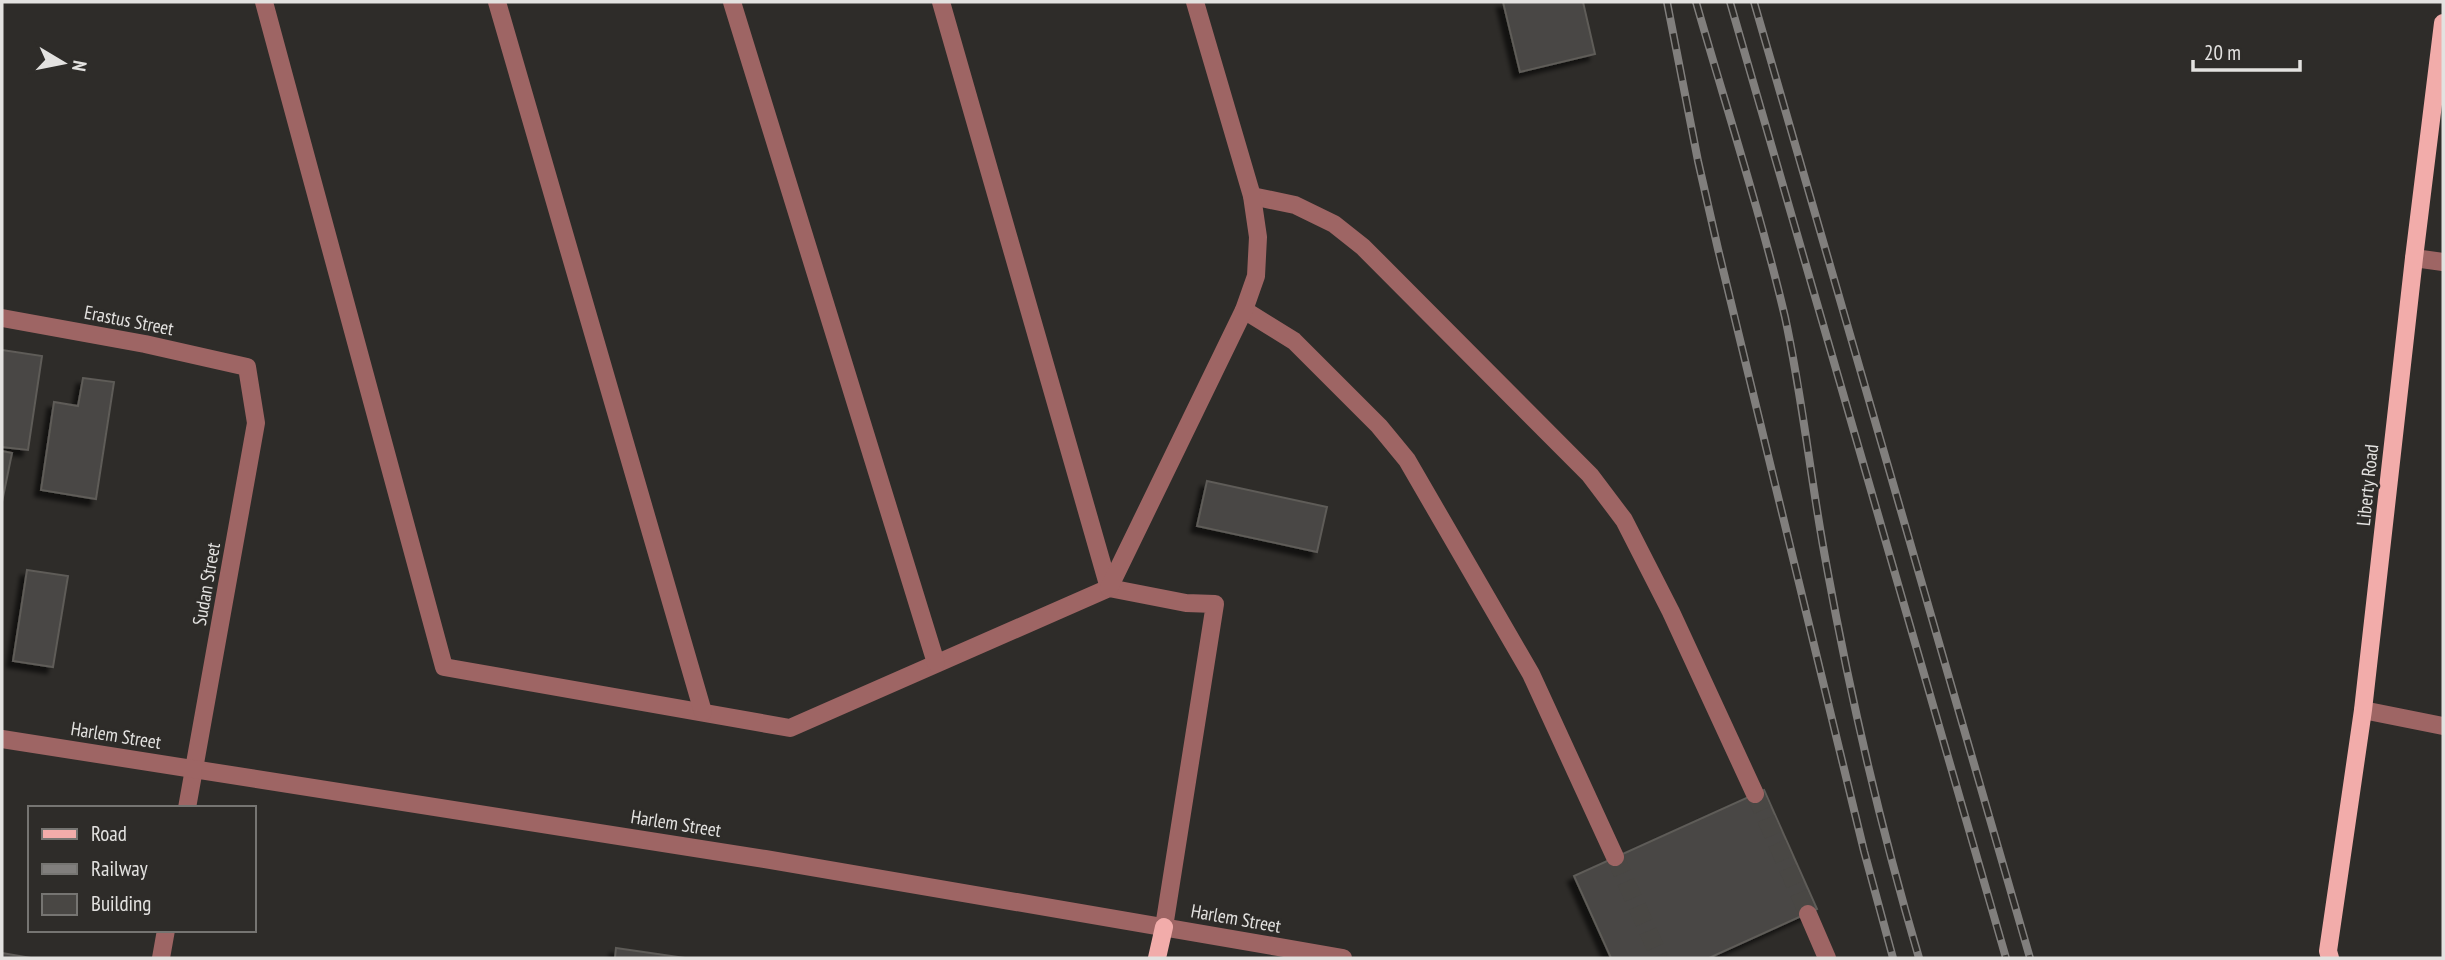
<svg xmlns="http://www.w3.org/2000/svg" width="2445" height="960" viewBox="0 0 2445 960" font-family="'PT Sans Narrow',sans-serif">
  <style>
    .building { fill: #494744; stroke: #5e5c58; stroke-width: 2; filter: url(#shadow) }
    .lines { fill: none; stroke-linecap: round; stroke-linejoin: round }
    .minor-tunnel { stroke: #494744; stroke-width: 18; stroke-dasharray: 18 9; stroke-linecap: butt }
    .minor { stroke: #9e6564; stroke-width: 18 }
    .major { stroke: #f2acaa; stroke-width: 18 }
    .rail-casing { stroke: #817f7d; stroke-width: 8 }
    .rail { stroke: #2e2c29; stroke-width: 5; stroke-dasharray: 16; stroke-linecap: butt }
    .labels { text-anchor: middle; stroke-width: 5; stroke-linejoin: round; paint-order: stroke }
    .street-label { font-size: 19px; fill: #e3e2e0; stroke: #2e2c29 }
  </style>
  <defs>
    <filter id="shadow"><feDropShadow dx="-6" dy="6" stdDeviation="2" flood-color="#0009"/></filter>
  </defs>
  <rect width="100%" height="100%" fill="#2e2c29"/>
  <!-- building -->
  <g class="building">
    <path d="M 1503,2 L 1583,2 L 1595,54 L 1520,72 Z"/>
    <path d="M 2,350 L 42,356 L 28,450 L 2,447 Z"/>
    <path d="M 83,378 L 114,382 L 96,499 L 41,490 L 54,402 L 78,406 Z"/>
    <path d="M 2,451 L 12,453 L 2,502 Z"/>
    <path d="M 1207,481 L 1327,507 L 1317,552 L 1197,526 Z"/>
    <path d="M 27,570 L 68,576 L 53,667 L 13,661 Z"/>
    <path d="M 1764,790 L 1817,909 L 1709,958 L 1611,958 L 1574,876 Z"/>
    <path d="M 616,948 L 685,958 L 615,958 Z"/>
    <path d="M 2,953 L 31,958 L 2,958 Z"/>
  </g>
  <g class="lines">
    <!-- minor-tunnel -->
    <g class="minor-tunnel">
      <path d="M 1755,794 L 1808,914"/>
      <path d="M 1615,857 L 1660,958"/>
    </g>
    <!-- minor -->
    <g class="minor">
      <path d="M 264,2 L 444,667 L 790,728 L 1109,588 L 1186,603 L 1215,604 L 1164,927"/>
      <path d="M 497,2 L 703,712"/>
      <path d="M 732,2 L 936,663"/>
      <path d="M 941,2 L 1109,588"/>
      <path d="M 1252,196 L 1295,205 L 1334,224 L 1363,247 L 1590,475 L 1624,520 L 1671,612 L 1755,794"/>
      <path d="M 2414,258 L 2443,262"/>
      <path d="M 1244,310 L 1294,341 L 1379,426 L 1407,460 L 1531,674 L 1615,857"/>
      <path d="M 2,318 L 145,344 L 247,367 L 256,423 L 187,808"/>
      <path d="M 1109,588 L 1244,310 L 1256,276 L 1258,237 L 1252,196 L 1195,2"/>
      <path d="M 2363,710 L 2443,726"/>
      <path d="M 2,739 L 765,859 L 1343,958"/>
      <path d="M 1808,914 L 1827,958"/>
      <path d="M 161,958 L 166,930"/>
    </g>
    <!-- major -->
    <g class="major">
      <path d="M 1157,958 L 1164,927"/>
      <path d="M 2330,958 L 2328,951 L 2363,710 L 2414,258 L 2443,23"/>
    </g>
    <defs>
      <g id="rail">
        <path d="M 1667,2 L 1698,161 L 1718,249 L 1864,851 L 1893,958"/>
        <path d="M 1696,2 C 1726,107 1760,211 1785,317 C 1803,400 1811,484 1827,568 C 1851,700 1881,829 1919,958"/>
        <path d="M 1730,2 L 2006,958"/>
        <path d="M 1754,2 L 2030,958"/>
      </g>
    </defs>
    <!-- rail casing -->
    <use href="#rail" class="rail-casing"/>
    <!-- rail -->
    <use href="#rail" class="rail"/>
  </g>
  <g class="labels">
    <!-- street labels -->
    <g class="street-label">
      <text transform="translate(129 320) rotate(11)" y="7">Erastus Street</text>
      <text transform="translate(2367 485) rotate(-84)" y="7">Liberty Road</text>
      <text transform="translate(206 584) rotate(-80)" y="7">Sudan Street</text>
      <text transform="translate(116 735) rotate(9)" y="7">Harlem Street</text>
      <text transform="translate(676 823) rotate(9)" y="7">Harlem Street</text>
      <text transform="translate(1236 918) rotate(10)" y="7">Harlem Street</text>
    </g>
  </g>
  <!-- border -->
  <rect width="2445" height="960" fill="none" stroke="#e3e2e0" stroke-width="7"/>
  <!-- legend -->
  <rect x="28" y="806" width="228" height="126" fill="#2e2c29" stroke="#767572" stroke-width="2"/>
  <rect x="42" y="829" width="35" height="10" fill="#f2acaa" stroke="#767572" stroke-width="2"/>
  <text x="91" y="841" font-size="21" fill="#e3e2e0">Road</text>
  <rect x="42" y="864" width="35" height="10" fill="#817f7d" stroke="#767572" stroke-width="2"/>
  <text x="91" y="876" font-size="21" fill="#e3e2e0">Railway</text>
  <rect x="42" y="894" width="35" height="21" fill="#494744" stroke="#767572" stroke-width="2"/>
  <text x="91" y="911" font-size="21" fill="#e3e2e0">Building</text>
  <!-- north arrow -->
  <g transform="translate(63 63) rotate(100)" stroke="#2e2c29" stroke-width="5" paint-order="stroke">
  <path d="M0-5L12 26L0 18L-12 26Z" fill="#e3e2e0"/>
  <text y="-10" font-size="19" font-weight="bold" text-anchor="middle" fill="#e3e2e0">N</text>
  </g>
  <!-- scale -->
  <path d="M2193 60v10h107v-10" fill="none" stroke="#e3e2e0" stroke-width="3.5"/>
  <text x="2204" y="60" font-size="21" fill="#e3e2e0" stroke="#2e2c29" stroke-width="5" paint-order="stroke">20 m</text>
</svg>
